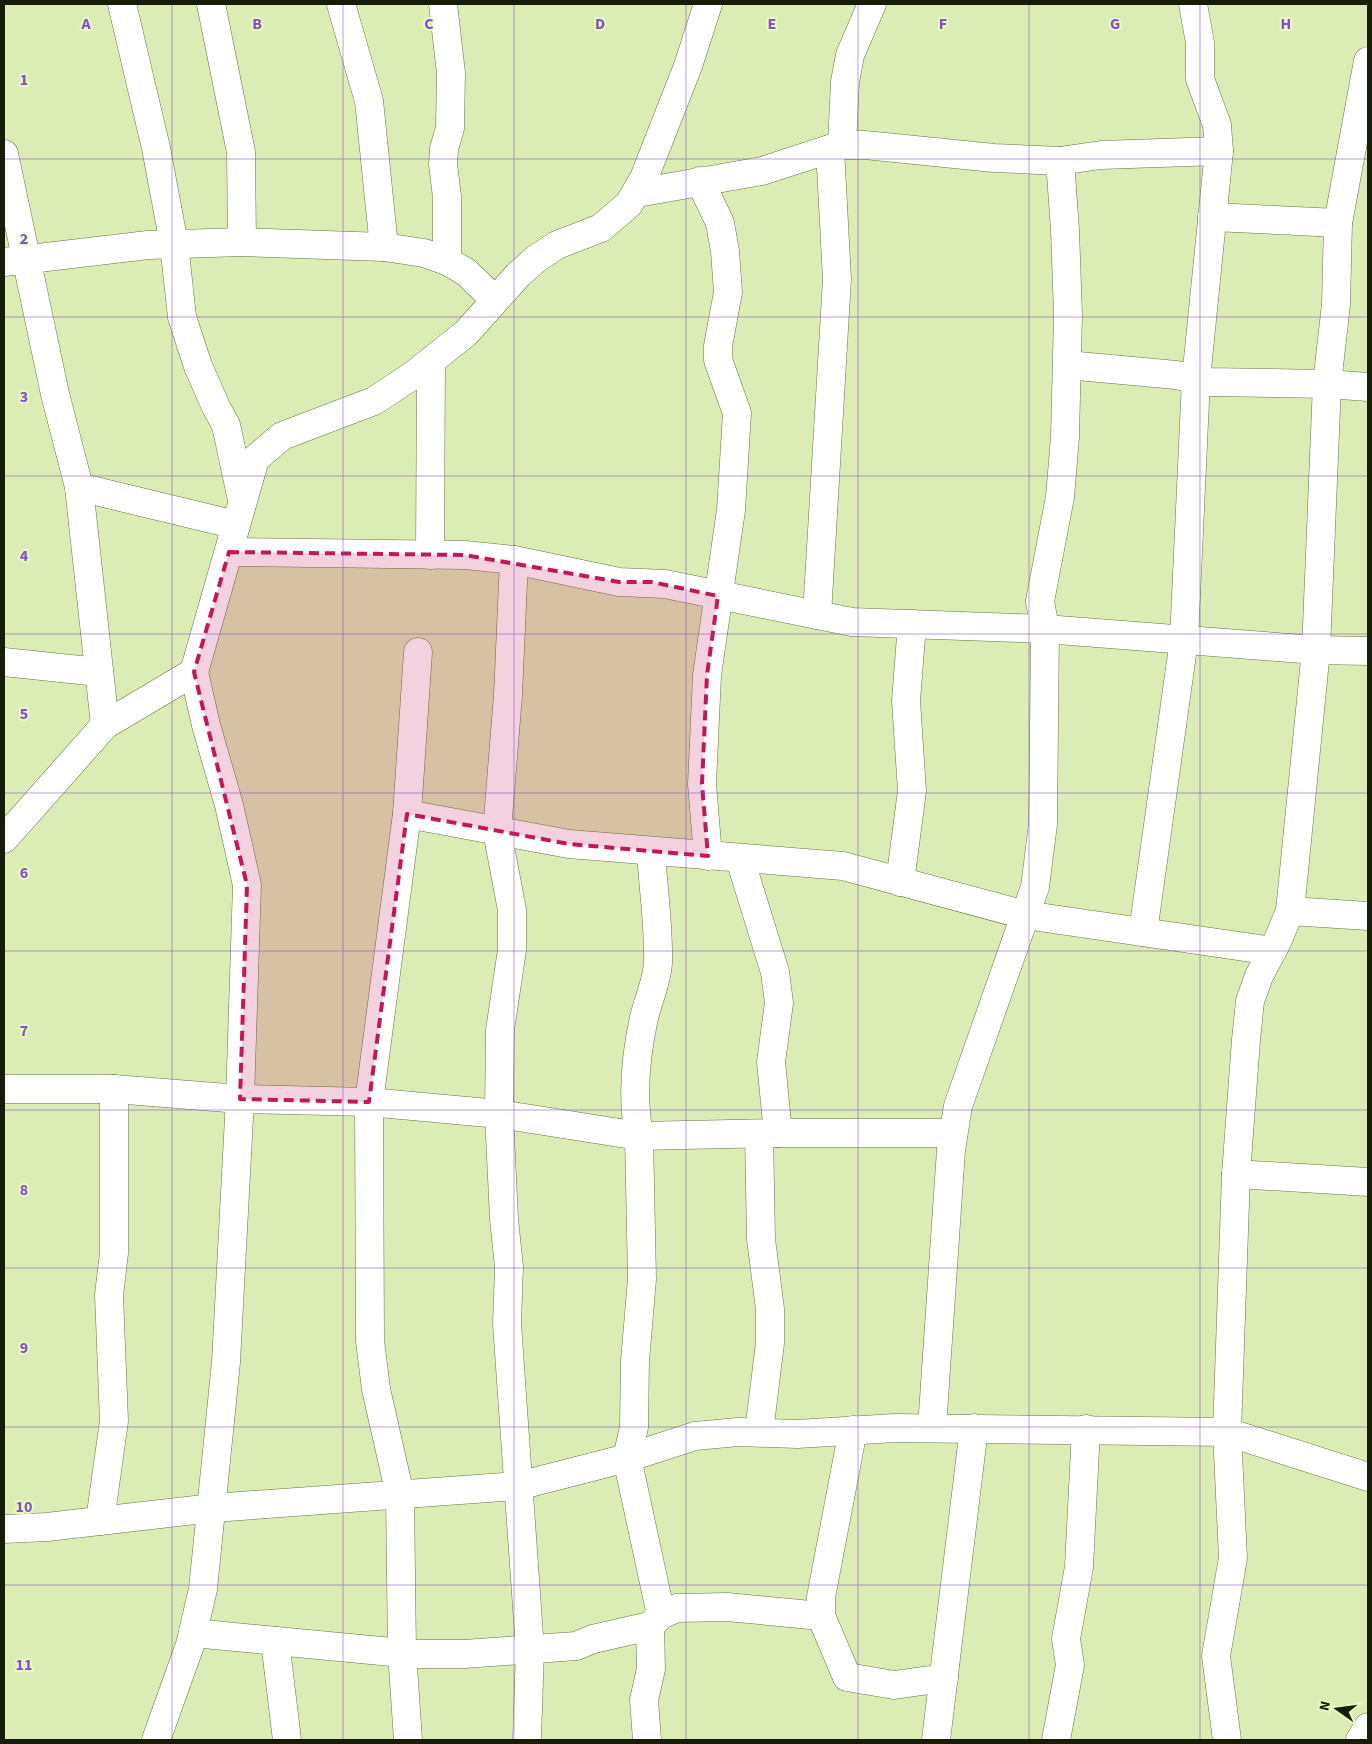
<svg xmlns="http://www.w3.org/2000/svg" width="1372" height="1744" viewBox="0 0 1372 1744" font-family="'Source Sans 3',sans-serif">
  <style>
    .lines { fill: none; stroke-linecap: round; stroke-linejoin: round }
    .minor-casing { stroke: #667441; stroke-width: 29 }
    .minor { stroke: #fff; stroke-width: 28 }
    .marked { fill: #c2185b; fill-opacity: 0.2; stroke: #c2185b; stroke-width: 4; stroke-dasharray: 10 6; stroke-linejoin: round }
    .grid { fill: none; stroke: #854fc7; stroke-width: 1; stroke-opacity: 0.55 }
    .grid-label { font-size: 16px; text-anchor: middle; font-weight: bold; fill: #854fc7; stroke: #e8f9c1; stroke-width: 4; stroke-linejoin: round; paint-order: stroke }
  </style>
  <rect width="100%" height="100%" fill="#dbecb4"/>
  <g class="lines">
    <defs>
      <g id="minor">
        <path d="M 122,4 L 156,148 L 174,244 L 182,317 L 198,366 L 216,407 L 226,425 L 242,500"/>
        <path d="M 211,4 L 241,152 L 242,242"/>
        <path d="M 341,4 L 369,101 L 384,247"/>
        <path d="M 443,4 L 451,73 L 450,128 L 444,149 L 443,164 L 447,197 L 447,261"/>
        <path d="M 842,145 L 845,82 L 850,55 L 872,4"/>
        <path d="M 4,154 L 55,394 L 79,487 L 105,725"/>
        <path d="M 700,181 L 720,223 L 725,251 L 728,292 L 718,346 L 718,360 L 737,413 L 731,510 L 707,675 L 702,784 L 708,856"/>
        <path d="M 637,193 L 762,171 L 842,145 L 865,145 L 994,158 L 1060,161 L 1101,155 L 1219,151"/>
        <path d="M 1212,217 L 1338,223"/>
        <path d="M 4,262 L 148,245 L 242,242 L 384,247 L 424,253 L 447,261 L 466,272 L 495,300"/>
        <path d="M 1067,365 L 1176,375 L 1209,382 L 1327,384 L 1368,387"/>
        <path d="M 79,487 L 236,525"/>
        <path d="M 229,552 L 465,555 L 514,560 L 619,582 L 665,584 L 852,622 L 1045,629 L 1316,650 L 1368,651"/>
        <path d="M 430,555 L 431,361"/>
        <path d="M 514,560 L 508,695 L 497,831 L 512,910 L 512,950 L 500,1030 L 499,1114 L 504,1219 L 509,1267 L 507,1324 L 530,1650 L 527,1740"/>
        <path d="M 817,615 L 837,279 L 830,149"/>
        <path d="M 4,662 L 99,672"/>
        <path d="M 407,814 L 569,844 L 843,866 L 1025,915 L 1272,951"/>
        <path d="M 4,839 L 105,725 L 194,672 L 255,459 L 282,436 L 374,401 L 412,376 L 466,333 L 518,275 L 536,259 L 557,245 L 601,228 L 629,204 L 644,178 L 688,66 L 708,4"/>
        <path d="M 651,851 C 653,888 659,926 658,963 C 657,982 648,1000 644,1018 C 635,1058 632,1097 639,1136 L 642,1279 L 635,1361 L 634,1427 L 627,1458 L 661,1615"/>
        <path d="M 740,859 L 775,972 L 779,1003 L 771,1062 L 778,1133"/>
        <path d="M 900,882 L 912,791 L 906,701 L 912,624"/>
        <path d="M 1290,911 L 1368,916"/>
        <path d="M 1143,932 L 1184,640 L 1196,379 L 1219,151 L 1217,125 L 1200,79 L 1200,43 L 1193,4"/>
        <path d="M 4,1089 L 114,1089 L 240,1099 L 369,1102 L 499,1114 L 639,1136 L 778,1133 L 953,1133"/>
        <path d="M 759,1134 L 761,1239 L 770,1309 L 770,1343 L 759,1432"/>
        <path d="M 1236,1174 L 1368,1182"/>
        <path d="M 932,1428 L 951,1150 L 958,1106 L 1035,887 L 1043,824 L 1045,629 L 1040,601 L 1060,497 L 1065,437 L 1068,315 L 1065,230 L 1060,161"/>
        <path d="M 853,1430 L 821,1597 L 821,1616 L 847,1677 L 894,1685 L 944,1678"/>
        <path d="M 100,1521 L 114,1421 L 109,1295 L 114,1253 L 114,1089"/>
        <path d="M 4,1529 L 47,1527 L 213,1508 L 518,1486 L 627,1458 L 695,1436 L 738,1432 L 797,1434 L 895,1428 L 1227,1432 L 1368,1477"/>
        <path d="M 193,1633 L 413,1654 L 464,1654 L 576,1646 L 593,1639 L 650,1626 L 661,1615 L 677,1608 L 727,1607 L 821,1616"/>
        <path d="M 275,1641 L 287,1740"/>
        <path d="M 156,1740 L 190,1645 L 203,1589 L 226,1362 L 240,1099 L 247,885 L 229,805 L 206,725 L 194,672"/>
        <path d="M 408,1740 L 402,1652 L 400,1495 L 376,1389 L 370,1341 L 369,1102 L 407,814 L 418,652"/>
        <path d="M 647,1740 L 644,1700 L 651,1669 L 650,1626"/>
        <path d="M 936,1740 L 974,1428"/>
        <path d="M 1056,1740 L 1070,1665 L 1066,1639 L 1079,1567 L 1086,1429"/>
        <path d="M 1227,1740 L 1216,1656 L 1233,1558 L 1227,1432 L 1236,1174 L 1246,1040 L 1250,1001 L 1259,976 L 1277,942 L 1290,911 L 1316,650 L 1327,384 L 1336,304 L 1338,223 L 1368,61"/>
        <path d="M 1360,1740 L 1368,1727"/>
      </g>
    </defs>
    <!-- minor casing -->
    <use href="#minor" class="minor-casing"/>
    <!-- minor -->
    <use href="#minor" class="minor"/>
  </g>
  <!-- marked area -->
  <path class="marked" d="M 229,552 L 465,555 L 619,582 L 652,582 L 718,596 L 707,675 L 702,784 L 708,856 L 569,844 L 407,814 L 369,1102 L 240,1099 L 247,885 L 194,672 Z"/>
  <!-- grid -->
  <path class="grid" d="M 172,4 L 172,1740M 343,4 L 343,1740M 514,4 L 514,1740M 686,4 L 686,1740M 858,4 L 858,1740M 1029,4 L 1029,1740M 1200,4 L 1200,1740M 4,159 L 1368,159M 4,317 L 1368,317M 4,476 L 1368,476M 4,634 L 1368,634M 4,793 L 1368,793M 4,951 L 1368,951M 4,1110 L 1368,1110M 4,1268 L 1368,1268M 4,1427 L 1368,1427M 4,1585 L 1368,1585"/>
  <g class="grid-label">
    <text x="86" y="29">A</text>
    <text x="257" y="29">B</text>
    <text x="429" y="29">C</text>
    <text x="600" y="29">D</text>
    <text x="772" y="29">E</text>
    <text x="943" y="29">F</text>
    <text x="1115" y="29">G</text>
    <text x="1286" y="29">H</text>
    <text x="24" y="85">1</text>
    <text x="24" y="244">2</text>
    <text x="24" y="402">3</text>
    <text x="24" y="561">4</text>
    <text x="24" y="719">5</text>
    <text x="24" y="878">6</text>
    <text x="24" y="1036">7</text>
    <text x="24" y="1195">8</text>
    <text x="24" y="1353">9</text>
    <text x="24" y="1512">10</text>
    <text x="24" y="1670">11</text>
  </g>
  <!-- border -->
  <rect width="1372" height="1744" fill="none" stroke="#161c07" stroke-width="10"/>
  <!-- north arrow -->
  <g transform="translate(1337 1709) rotate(284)" stroke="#e8f9c1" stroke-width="4" paint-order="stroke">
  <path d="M0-4L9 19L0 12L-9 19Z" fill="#161c07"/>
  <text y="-8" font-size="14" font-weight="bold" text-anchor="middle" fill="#161c07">N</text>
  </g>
</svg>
